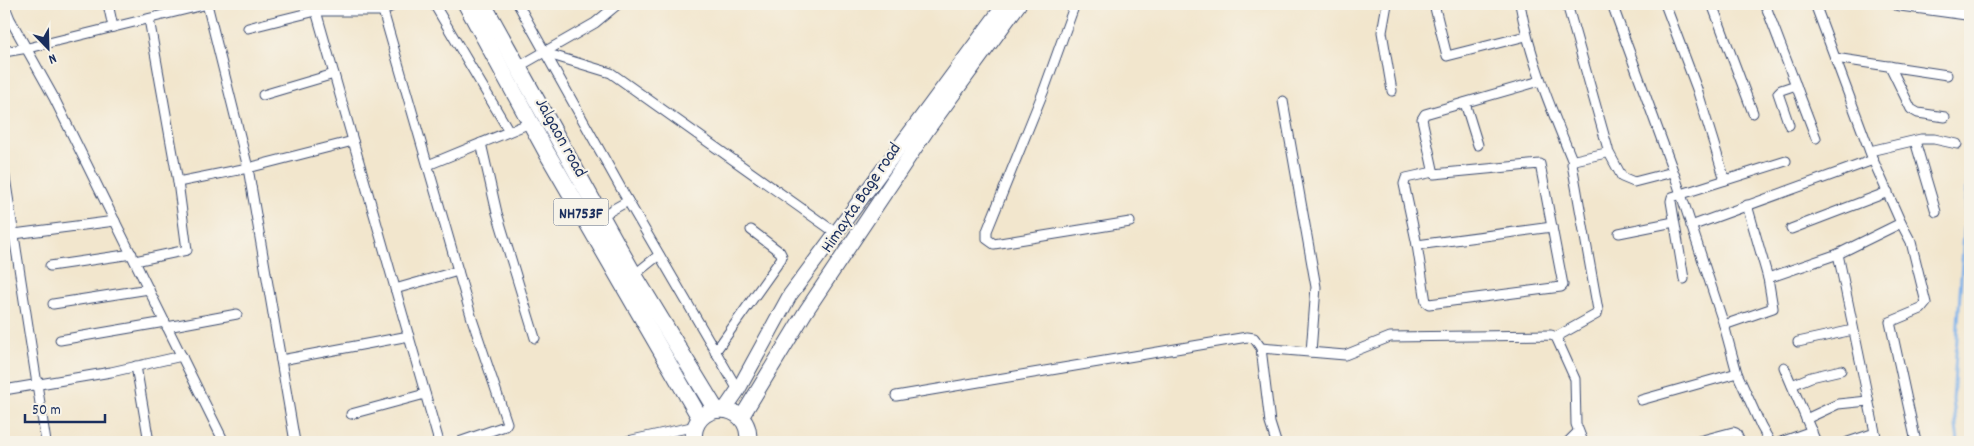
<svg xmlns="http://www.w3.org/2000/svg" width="1974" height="446" viewBox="0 0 1974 446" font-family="Dekko,sans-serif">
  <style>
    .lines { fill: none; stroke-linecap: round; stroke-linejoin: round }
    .stream { stroke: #7db1ea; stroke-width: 3 }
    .street-casing { stroke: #3b4a6f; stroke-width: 11 }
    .secondary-casing { stroke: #3b4a6f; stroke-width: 14 }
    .primary-casing { stroke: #3b4a6f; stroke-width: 16 }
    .highway-casing { stroke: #3b4a6f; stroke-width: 18 }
    .street { stroke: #fff; stroke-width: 9 }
    .secondary { stroke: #fff; stroke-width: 12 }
    .primary { stroke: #fff; stroke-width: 14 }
    .highway { stroke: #fff; stroke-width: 16 }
    .labels { text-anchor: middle; stroke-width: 4.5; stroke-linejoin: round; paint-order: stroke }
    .shield { fill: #f7f3e8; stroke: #5d6a87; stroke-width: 1 }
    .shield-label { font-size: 16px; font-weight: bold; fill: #1b2f5e }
    .street-label { font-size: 18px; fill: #1b2f5e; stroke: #f7f3e8 }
  </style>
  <rect width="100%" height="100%" fill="#f7f3e8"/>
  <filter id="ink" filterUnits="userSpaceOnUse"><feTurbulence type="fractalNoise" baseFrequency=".02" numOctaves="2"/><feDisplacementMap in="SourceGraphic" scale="10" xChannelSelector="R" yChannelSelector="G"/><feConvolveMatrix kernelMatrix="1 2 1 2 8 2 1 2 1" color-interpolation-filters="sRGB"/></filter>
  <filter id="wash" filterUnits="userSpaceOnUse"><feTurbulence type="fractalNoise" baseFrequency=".0096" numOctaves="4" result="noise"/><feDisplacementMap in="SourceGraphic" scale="20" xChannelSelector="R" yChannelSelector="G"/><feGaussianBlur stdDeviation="1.12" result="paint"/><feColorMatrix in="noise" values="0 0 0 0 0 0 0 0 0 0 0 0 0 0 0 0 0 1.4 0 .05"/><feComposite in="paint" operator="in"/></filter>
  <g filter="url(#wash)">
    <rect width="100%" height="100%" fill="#f2e6cd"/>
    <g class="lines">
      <!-- stream -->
      <path class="stream" d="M 1958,442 L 1953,400 L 1970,140"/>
    </g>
  </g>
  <g filter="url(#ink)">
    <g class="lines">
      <defs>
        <g id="street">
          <path d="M 4,4 L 10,19 L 54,98 L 224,442"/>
          <path d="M 108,4 L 113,27"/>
          <path d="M 207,4 L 248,168 L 295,442"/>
          <path d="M 314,4 L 439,442"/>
          <path d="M 434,4 L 509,131"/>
          <path d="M 518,4 L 628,201 L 738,390"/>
          <path d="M 1075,4 L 1044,90 L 987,231 L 987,239 L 994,244 L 1130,222"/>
          <path d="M 1387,4 L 1382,32 L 1392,91"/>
          <path d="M 1434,4 L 1447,56 L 1526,36"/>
          <path d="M 1520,4 C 1530,59 1551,109 1573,162"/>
          <path d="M 1612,4 L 1676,179 L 1724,325 L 1737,373 L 1761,426 L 1770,442"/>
          <path d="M 1665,4 L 1697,89 L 1725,180"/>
          <path d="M 1712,4 L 1753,113"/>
          <path d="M 1765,4 L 1816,138"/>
          <path d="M 1815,4 L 1873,160 L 1901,223 L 1838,254 L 1877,442"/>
          <path d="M 383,11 L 472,319 L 507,423 L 505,426 L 459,442"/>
          <path d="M 248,28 L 316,11 L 383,11 L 396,4"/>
          <path d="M 4,52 L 28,48 L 208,4"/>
          <path d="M 545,53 L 611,73 L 836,233"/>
          <path d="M 1835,58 L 1947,75"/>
          <path d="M 1890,66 L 1911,109 L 1918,113 L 1945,117"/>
          <path d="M 518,67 L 595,23 L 618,4"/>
          <path d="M 263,95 L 334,74"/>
          <path d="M 1283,101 L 1316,287 L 1311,352"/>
          <path d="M 1465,103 L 1478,145"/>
          <path d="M 1789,125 L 1778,93 L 1781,90 L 1796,85"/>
          <path d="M 1915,141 L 1936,212"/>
          <path d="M 481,143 L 497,213 L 535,338"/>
          <path d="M 1608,151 L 1622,177 L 1634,182 L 1673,172"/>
          <path d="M 1870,151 L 1921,139 L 1934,139 L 1957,144"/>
          <path d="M 428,165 L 530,123"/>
          <path d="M 4,171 L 46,442"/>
          <path d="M 1433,172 L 1406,178 L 1404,184 L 1417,245 L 1426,302 L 1429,304 L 1561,287 L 1563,285 L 1540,164 L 1434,174 L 1422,119 L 1425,114 L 1540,81"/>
          <path d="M 178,182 L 248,168 L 353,141"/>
          <path d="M 601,216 L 628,201"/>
          <path d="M 1901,223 L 1911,242 L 1926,303 L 1921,309 L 1890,322 L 1916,442"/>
          <path d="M 1691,226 L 1873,160"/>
          <path d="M 1791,229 L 1888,192"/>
          <path d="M 1619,233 L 1674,222"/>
          <path d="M 14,234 L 115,221"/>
          <path d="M 1417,245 L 1552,227"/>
          <path d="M 135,261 L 187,250 L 178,182 L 149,19"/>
          <path d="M 50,266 L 132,254"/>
          <path d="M 634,275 L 659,255"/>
          <path d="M 1768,278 L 1838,254"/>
          <path d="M 1684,279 L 1671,201 L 1672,197 L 1786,161"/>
          <path d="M 395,289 L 458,271"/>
          <path d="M 53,304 L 149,289"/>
          <path d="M 1724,325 L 1773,308 L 1768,278 L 1747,205"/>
          <path d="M 167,327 L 237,314"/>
          <path d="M 1556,337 L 1597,314 L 1598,310 L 1572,164 L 1575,160 L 1606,153 L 1608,149 L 1567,4"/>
          <path d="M 60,340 L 165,322"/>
          <path d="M 1798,342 L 1853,330"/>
          <path d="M 1261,348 L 1345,355 L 1390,337 L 1551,335 L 1556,337 L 1575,379 L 1576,424 L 1583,442"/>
          <path d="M 715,352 L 781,259 L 782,256 L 780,252 L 751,230"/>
          <path d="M 281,360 L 409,336"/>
          <path d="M 136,366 L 149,442"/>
          <path d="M 1784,367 L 1816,442"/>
          <path d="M 1792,385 L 1811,377 L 1841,370"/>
          <path d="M 4,390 L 111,372 L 182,356"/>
          <path d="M 896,396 L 1247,337 L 1254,338 L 1261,348 L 1270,423 L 1276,442"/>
          <path d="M 1641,400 L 1737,373"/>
          <path d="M 351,414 L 425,394"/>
          <path d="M 1806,419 L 1838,404 L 1868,401"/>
          <path d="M 623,442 L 696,426"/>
          <path d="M 1568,442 L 1578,432"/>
          <path d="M 1695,442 L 1733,432 L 1736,433 L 1740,442"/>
          <path d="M 1781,442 L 1812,431"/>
          <path d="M 1848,442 L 1875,433"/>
        </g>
        <path id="secondary" d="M 1897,4 L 1970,14"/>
        <g id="primary">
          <path d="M 725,409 L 738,390 L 790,295 L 1005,4"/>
          <path d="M 741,418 L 806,311 L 927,130 L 1019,4"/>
        </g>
        <g id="highway">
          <path d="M 466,4 L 547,153 L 700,418"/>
          <path d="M 483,4 L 634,275 L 716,410"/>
          <path d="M 694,442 C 689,399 753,399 748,442"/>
        </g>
      </defs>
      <!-- street casing -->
      <use href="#street" class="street-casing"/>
      <!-- secondary casing -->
      <use href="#secondary" class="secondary-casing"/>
      <!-- primary casing -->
      <use href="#primary" class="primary-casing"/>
      <!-- highway casing -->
      <use href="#highway" class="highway-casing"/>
      <!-- street -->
      <use href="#street" class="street"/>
      <!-- secondary -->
      <use href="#secondary" class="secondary"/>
      <!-- primary -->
      <use href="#primary" class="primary"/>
      <!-- highway -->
      <use href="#highway" class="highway"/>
    </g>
  </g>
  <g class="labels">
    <!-- shield labels -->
    <rect class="shield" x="553.5" y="198.5" width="55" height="27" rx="4"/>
    <g class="shield-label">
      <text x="581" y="218">NH753F</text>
    </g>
    <!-- street labels -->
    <g class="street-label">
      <text transform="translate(562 137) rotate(61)" y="6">Jalgaon road</text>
      <text transform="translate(860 197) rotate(-56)" y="6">Himayta Bage road</text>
    </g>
  </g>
  <!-- margin -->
  <rect width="1974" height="446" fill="none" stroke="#f7f3e8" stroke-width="20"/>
  <!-- north arrow -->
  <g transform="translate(48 48) rotate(157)" stroke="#f7f3e8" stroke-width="4" paint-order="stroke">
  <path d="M0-4L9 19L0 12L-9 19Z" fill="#1b2f5e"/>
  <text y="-8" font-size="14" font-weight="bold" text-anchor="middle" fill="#1b2f5e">N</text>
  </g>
  <!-- scale -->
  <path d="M25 414v8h80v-8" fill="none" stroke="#1b2f5e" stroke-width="2.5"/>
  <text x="32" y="414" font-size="15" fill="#1b2f5e" stroke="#f7f3e8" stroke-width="4" paint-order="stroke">50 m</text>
</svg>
